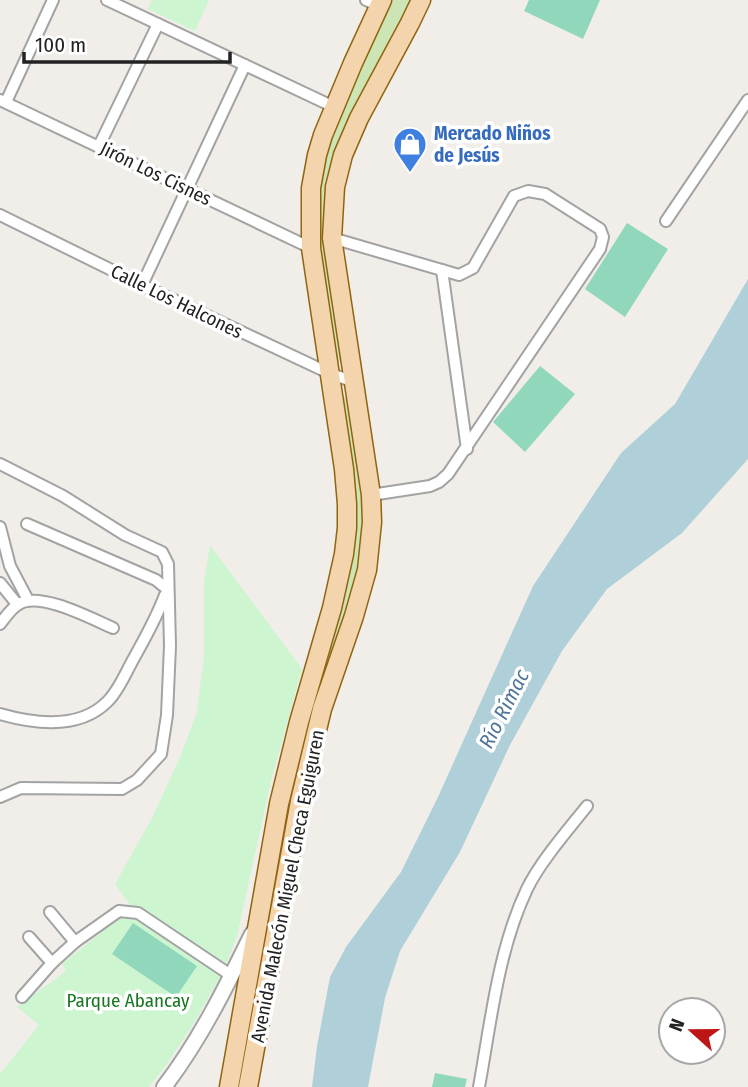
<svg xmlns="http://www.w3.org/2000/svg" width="748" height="1087" viewBox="0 0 748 1087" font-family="'Fira Sans Condensed',sans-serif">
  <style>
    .grass { fill: #cde5b5 }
    .park { fill: #ccf5d0 }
    .pitch { fill: #90d7bc }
    .water { fill: #afd0d9 }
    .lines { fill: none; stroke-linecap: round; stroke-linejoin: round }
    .minor-casing { stroke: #a3a3a3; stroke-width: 14 }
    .tertiary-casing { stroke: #a3a3a3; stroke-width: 18 }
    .primary-casing { stroke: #8f6510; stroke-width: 21 }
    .minor { stroke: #fff; stroke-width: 10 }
    .tertiary { stroke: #fff; stroke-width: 14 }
    .primary { stroke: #f3d4ac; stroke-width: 18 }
    .labels { text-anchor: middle; stroke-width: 7; stroke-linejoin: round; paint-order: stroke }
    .shop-label { font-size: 19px; font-weight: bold; fill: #366cbe; stroke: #fff; text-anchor: start }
    .street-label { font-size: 19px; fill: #222; stroke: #fff }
    .park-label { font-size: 19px; fill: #187720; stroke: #fff }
    .water-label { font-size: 21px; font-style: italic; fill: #507599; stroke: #fff }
  </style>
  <rect width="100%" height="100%" fill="#f1eee9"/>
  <!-- grass -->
  <g class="grass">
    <path d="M 390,0 L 413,0 L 336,157 L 346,361 L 333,363 L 317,261 L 316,194 L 326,146 Z"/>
    <path d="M 338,397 L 353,398 L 366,494 L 364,554 L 288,839 L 277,849 L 281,821 L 343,587 Z"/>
  </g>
  <!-- park -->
  <g class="park">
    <path d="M 152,0 L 209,0 L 195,31 L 148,9 Z"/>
    <path d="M 210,545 L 302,669 L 271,781 L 237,936 L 225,968 L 193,1025 L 164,1068 L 149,1087 L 0,1087 L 0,1074 L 39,1025 L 17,1007 L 66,971 L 62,964 L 132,907 L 115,884 L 152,818 L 180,757 L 197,712 L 204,655 L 204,583 Z"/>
  </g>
  <!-- pitch -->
  <g class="pitch">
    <path d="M 529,0 L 600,0 L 583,39 L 524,11 Z"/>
    <path d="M 627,223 L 668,249 L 625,317 L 585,289 Z"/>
    <path d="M 540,366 L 575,394 L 525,452 L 493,422 Z"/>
    <path d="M 133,923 L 197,966 L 176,997 L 112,954 Z"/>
    <path d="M 435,1073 L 467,1079 L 465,1087 L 432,1087 Z"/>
  </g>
  <!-- water -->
  <path class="water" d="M 748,279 L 748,459 L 682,533 L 607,589 L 562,651 L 510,745 L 460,852 L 400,951 L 385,998 L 368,1087 L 312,1087 L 317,1046 L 330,977 L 346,947 L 401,872 L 438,797 L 533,586 L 621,453 L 675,404 Z"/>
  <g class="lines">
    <defs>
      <g id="minor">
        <path d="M 107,0 L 334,107"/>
        <path d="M 366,0 L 379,6"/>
        <path d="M 0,100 L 311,248"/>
        <path d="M 6,102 L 53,0"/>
        <path d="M 99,146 L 158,24"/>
        <path d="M 0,215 L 142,285 L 331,374 L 355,382"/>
        <path d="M 666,221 L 748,100"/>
        <path d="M 332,238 L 459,275 L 473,268 L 514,196 L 528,191 L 545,194 L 600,229 L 603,237 L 600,249 L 448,474 L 439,482 L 430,486 L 371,495"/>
        <path d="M 442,270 L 467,449"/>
        <path d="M 142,285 L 245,65"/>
        <path d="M 0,464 L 63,496 L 125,535 L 162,552 L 168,564 L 170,646 L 167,715 L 161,754 L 137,780 L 122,789 L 21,788 L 0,797"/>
        <path d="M 27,524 L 156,580 L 167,589"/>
        <path d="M 0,527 L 10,566 L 28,600"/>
        <path d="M 0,583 L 17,604"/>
        <path d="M 0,624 C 5,618 11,608 19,604 C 40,591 92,619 113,628"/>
        <path d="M 0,714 C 35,724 80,730 108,701 C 119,690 126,672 134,658 C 146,636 156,619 165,595"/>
        <path d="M 50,912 L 75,942"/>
        <path d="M 29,937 L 52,963"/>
        <path d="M 22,997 L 52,963 L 75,942 L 119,911 L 138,913 L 232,976"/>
        <path d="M 479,1087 C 491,1021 498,950 527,889 C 540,862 568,830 587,806"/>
      </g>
      <path id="tertiary" d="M 164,1087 C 200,1040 226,987 252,934"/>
      <g id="primary">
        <path d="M 229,1087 L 279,804 L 299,722 L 332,608 L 344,554 L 347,528 L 347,504 L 344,469 L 311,248 L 311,188 L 317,155 L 323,135 L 353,63 L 382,0"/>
        <path d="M 248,1087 L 300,801 L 322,709 L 354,616 L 367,570 L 372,522 L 371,495 L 332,238 L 335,187 L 343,155 L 359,118 L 410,23 L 421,0"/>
      </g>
    </defs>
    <!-- minor casing -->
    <use href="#minor" class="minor-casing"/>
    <!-- tertiary casing -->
    <use href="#tertiary" class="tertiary-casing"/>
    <!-- primary casing -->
    <use href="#primary" class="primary-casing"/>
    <!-- minor -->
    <use href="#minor" class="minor"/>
    <!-- tertiary -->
    <use href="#tertiary" class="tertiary"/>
    <!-- primary -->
    <use href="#primary" class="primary"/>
  </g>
  <!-- icons -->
  <defs>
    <symbol id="shop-pin" viewBox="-11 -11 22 30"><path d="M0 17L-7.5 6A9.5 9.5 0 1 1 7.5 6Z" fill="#3f7fe0" stroke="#fff"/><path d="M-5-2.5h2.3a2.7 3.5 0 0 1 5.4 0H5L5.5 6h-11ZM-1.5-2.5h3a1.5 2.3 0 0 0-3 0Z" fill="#fff"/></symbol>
  </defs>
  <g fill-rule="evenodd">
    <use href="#shop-pin" x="391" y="125" width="38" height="52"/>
  </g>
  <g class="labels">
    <!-- shop labels -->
    <g class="shop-label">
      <text x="434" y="140">Mercado Niños<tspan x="434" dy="22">de Jesús</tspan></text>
    </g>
    <!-- street labels -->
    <g class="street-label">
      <text transform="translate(156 173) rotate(26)" y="7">Jirón Los Cisnes</text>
      <text transform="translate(177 301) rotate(26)" y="7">Calle Los Halcones</text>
      <text transform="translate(287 886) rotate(-79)" y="7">Avenida Malecón Miguel Checa Eguiguren</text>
    </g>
    <!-- park labels -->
    <g class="park-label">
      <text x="128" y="1007">Parque Abancay</text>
    </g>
    <!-- water labels -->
    <g class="water-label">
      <text transform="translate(504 709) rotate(-63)" y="7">Río Rímac</text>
    </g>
  </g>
  <!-- north arrow -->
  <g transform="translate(692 1031) rotate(291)"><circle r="33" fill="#ffffff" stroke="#a7a7a7" stroke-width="2"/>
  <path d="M0-5L12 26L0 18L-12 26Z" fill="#be1516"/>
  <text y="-10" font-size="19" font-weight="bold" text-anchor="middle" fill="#222222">N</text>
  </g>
  <!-- scale -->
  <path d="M24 52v10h206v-10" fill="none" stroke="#222222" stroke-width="3.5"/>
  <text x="35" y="52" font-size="21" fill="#222222" stroke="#ffffff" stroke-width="5" paint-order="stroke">100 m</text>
</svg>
